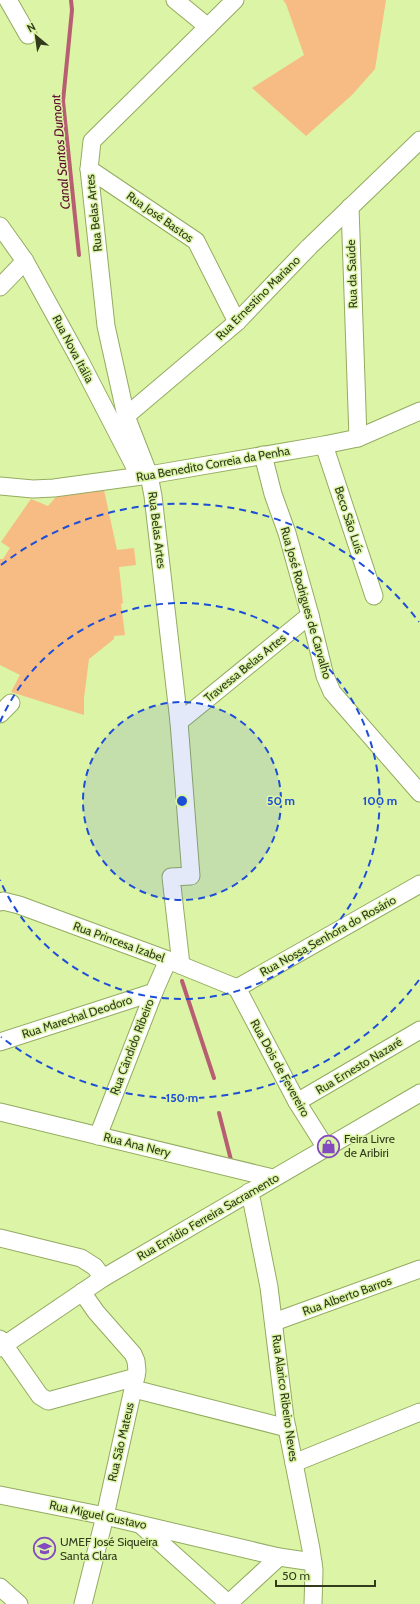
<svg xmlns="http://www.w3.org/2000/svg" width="420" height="1604" viewBox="0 0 420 1604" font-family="Cabin,sans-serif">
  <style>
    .green { fill: #f7bb84 }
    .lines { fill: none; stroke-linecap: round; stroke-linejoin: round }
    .stream { stroke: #b85e72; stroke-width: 4 }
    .minor-casing { stroke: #94ab61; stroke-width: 19 }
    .minor { stroke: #fff; stroke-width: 17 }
    .ring { fill: none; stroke: #1d4ed8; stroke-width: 2; stroke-dasharray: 7 5 }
    .labels { text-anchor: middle; stroke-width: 3; stroke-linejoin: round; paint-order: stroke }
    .street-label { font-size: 12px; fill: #323c1d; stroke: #dbf4a6 }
    .poi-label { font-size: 12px; fill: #323c1d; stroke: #dbf4a6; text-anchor: start }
    .water-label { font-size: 13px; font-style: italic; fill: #5d072b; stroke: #dbf4a6 }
    .centre { fill: #1d4ed8; stroke: #dbf4a6; stroke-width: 2 }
    .ring-label { font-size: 12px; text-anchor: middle; font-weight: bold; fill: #1d4ed8; stroke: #dbf4a6; stroke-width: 3; stroke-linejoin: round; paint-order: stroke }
  </style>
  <rect width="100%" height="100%" fill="#dbf4a6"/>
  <!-- green -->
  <g class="green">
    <path d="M 283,0 L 386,0 L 375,69 L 352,95 L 306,136 L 252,88 L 304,55 L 286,4 Z"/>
    <path d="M 104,490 L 117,550 L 134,548 L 136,565 L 119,567 L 123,603 L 121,604 L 125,635 L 114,636 L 114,639 L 89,659 L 84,698 L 84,715 L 11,692 L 20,675 L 0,665 L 0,559 L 3,559 L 10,548 L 1,542 L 31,499 L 48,506 L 56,497 Z"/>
  </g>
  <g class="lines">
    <!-- stream -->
    <g class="stream">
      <path d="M 71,0 L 72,10 L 63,101 L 79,255"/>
      <path d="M 182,981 L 214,1078"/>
      <path d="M 219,1113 L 231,1160"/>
    </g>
    <defs>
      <g id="minor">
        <path d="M 8,0 L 28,35"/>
        <path d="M 175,0 L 208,27"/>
        <path d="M 89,169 L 196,241 L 237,322"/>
        <path d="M 350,207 L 358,438"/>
        <path d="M 0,226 L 25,261 L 79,359 L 139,475"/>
        <path d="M 0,287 L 25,261"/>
        <path d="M 126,416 L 237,322 L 309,247 L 420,140"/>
        <path d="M 324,445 L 374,596"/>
        <path d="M 263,455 L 273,494 L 287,533 L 310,615 L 325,676 L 332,692 L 420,793"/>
        <path d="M 0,486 L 33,489 L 54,488 L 149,475 L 324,445 L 358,438 L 420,411"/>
        <path d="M 0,714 L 11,703"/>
        <path d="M 179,722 L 310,615"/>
        <path d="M 0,902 L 3,901 L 19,905 L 168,960 L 237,988"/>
        <path d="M 181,965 L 171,877 L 191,876 L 179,722 L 153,496 L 149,475 L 126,416 L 106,326 L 89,169 L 92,141 L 235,0"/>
        <path d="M 237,988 L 420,884"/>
        <path d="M 237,988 L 297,1102 L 326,1148"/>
        <path d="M 0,1042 L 154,992"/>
        <path d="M 297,1102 L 420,1030"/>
        <path d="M 0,1112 L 273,1178"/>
        <path d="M 98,1136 L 154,992 L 168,960"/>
        <path d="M 249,1192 L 252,1202 L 269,1287 L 285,1418 L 311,1549 L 314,1570 L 313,1604"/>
        <path d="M 0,1238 L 81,1258 L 95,1267 L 103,1278"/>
        <path d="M 82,1292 L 96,1312 L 133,1354 L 136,1361 L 137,1371 L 105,1516 L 83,1604"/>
        <path d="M 274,1322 L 420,1269"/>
        <path d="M 0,1339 L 40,1396 L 48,1401 L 136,1377"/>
        <path d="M 0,1348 L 103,1278 L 420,1093"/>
        <path d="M 134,1389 L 287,1428"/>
        <path d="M 294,1463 L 420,1412"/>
        <path d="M 0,1495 L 105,1516 L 279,1557 L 313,1562"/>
        <path d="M 142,1526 L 229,1604"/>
        <path d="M 0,1587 L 19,1604"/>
        <path d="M 228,1604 L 279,1557"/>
      </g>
    </defs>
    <!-- minor casing -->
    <use href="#minor" class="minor-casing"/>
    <!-- minor -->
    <use href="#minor" class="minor"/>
  </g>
  <!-- distance rings -->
  <circle cx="182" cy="801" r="99" fill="#1d4ed8" fill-opacity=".12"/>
  <g class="ring">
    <circle cx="182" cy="801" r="99"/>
    <path d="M0 722A198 198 0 1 1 0 880"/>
    <path d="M419 980A297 297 0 0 1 1 1037M1 565A297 297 0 0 1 419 622"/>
  </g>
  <!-- icons -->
  <defs>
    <symbol id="shop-ring" viewBox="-11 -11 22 22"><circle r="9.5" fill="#dbf4a6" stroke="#844bc1" stroke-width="1.5"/><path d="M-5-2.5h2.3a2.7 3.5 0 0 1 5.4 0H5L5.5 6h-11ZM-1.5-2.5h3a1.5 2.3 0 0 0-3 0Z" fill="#844bc1"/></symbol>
    <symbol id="school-ring" viewBox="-11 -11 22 22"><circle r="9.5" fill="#dbf4a6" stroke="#844bc1" stroke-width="1.5"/><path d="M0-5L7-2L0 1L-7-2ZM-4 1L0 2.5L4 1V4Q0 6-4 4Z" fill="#844bc1"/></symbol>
  </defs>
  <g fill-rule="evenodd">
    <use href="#shop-ring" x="316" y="1134" width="25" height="25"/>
    <use href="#school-ring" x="32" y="1536" width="25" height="25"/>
  </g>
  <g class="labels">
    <!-- street labels -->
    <g class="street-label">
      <text transform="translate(94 213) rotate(-96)" y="4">Rua Belas Artes</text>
      <text transform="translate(160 217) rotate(35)" y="4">Rua José Bastos</text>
      <text transform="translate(352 274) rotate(-92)" y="4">Rua da Saúde</text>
      <text transform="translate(258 298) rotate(-45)" y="4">Rua Ernestino Mariano</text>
      <text transform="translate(73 349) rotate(62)" y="4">Rua Nova Itália</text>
      <text transform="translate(213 464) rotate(-10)" y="4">Rua Benedito Correia da Penha</text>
      <text transform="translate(349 520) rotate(72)" y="4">Beco São Luís</text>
      <text transform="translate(157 530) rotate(83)" y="4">Rua Belas Artes</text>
      <text transform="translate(306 603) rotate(74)" y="4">Rua José Rodrigues de Carvalho</text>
      <text transform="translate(245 668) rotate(-39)" y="4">Travessa Belas Artes</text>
      <text transform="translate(328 936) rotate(-29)" y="4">Rua Nossa Senhora do Rosário</text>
      <text transform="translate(119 942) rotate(20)" y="4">Rua Princesa Izabel</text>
      <text transform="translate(77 1017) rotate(-18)" y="4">Rua Marechal Deodoro</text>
      <text transform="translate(132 1047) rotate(-69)" y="4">Rua Cândido Ribeiro</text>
      <text transform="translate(359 1066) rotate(-31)" y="4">Rua Ernesto Nazaré</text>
      <text transform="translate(280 1068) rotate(61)" y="4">Rua Dois de Fevereiro</text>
      <text transform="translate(137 1145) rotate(14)" y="4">Rua Ana Nery</text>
      <text transform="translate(208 1217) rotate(-30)" y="4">Rua Emídio Ferreira Sacramento</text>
      <text transform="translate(347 1296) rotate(-20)" y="4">Rua Alberto Barros</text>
      <text transform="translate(285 1398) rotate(82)" y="4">Rua Alarico Ribeiro Neves</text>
      <text transform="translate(121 1442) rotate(-77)" y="4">Rua São Mateus</text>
      <text transform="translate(98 1515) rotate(12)" y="4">Rua Miguel Gustavo</text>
    </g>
    <!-- poi labels -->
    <g class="poi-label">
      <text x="344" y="1143">Feira Livre<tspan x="344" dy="14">de Aribiri</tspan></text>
      <text x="60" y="1546">UMEF José Siqueira<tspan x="60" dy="14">Santa Clara</tspan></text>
    </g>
    <!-- water labels -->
    <g class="water-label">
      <text transform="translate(60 152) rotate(-95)" y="5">Canal Santos Dumont</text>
    </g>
  </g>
  <circle cx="182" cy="801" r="6" class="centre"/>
  <g class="ring-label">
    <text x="281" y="805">50 m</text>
    <text x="380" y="805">100 m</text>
    <text x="182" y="1102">150 m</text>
  </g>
  <!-- north arrow -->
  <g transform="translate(36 36) rotate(331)" stroke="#dbf4a6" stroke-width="3" paint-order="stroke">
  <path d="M0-3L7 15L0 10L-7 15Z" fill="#323c1d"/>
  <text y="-6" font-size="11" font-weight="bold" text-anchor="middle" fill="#323c1d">N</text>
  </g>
  <!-- scale -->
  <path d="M276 1580v6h99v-6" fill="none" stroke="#323c1d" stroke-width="2"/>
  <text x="282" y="1580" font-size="12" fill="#323c1d" stroke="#dbf4a6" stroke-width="3" paint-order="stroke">50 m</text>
</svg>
